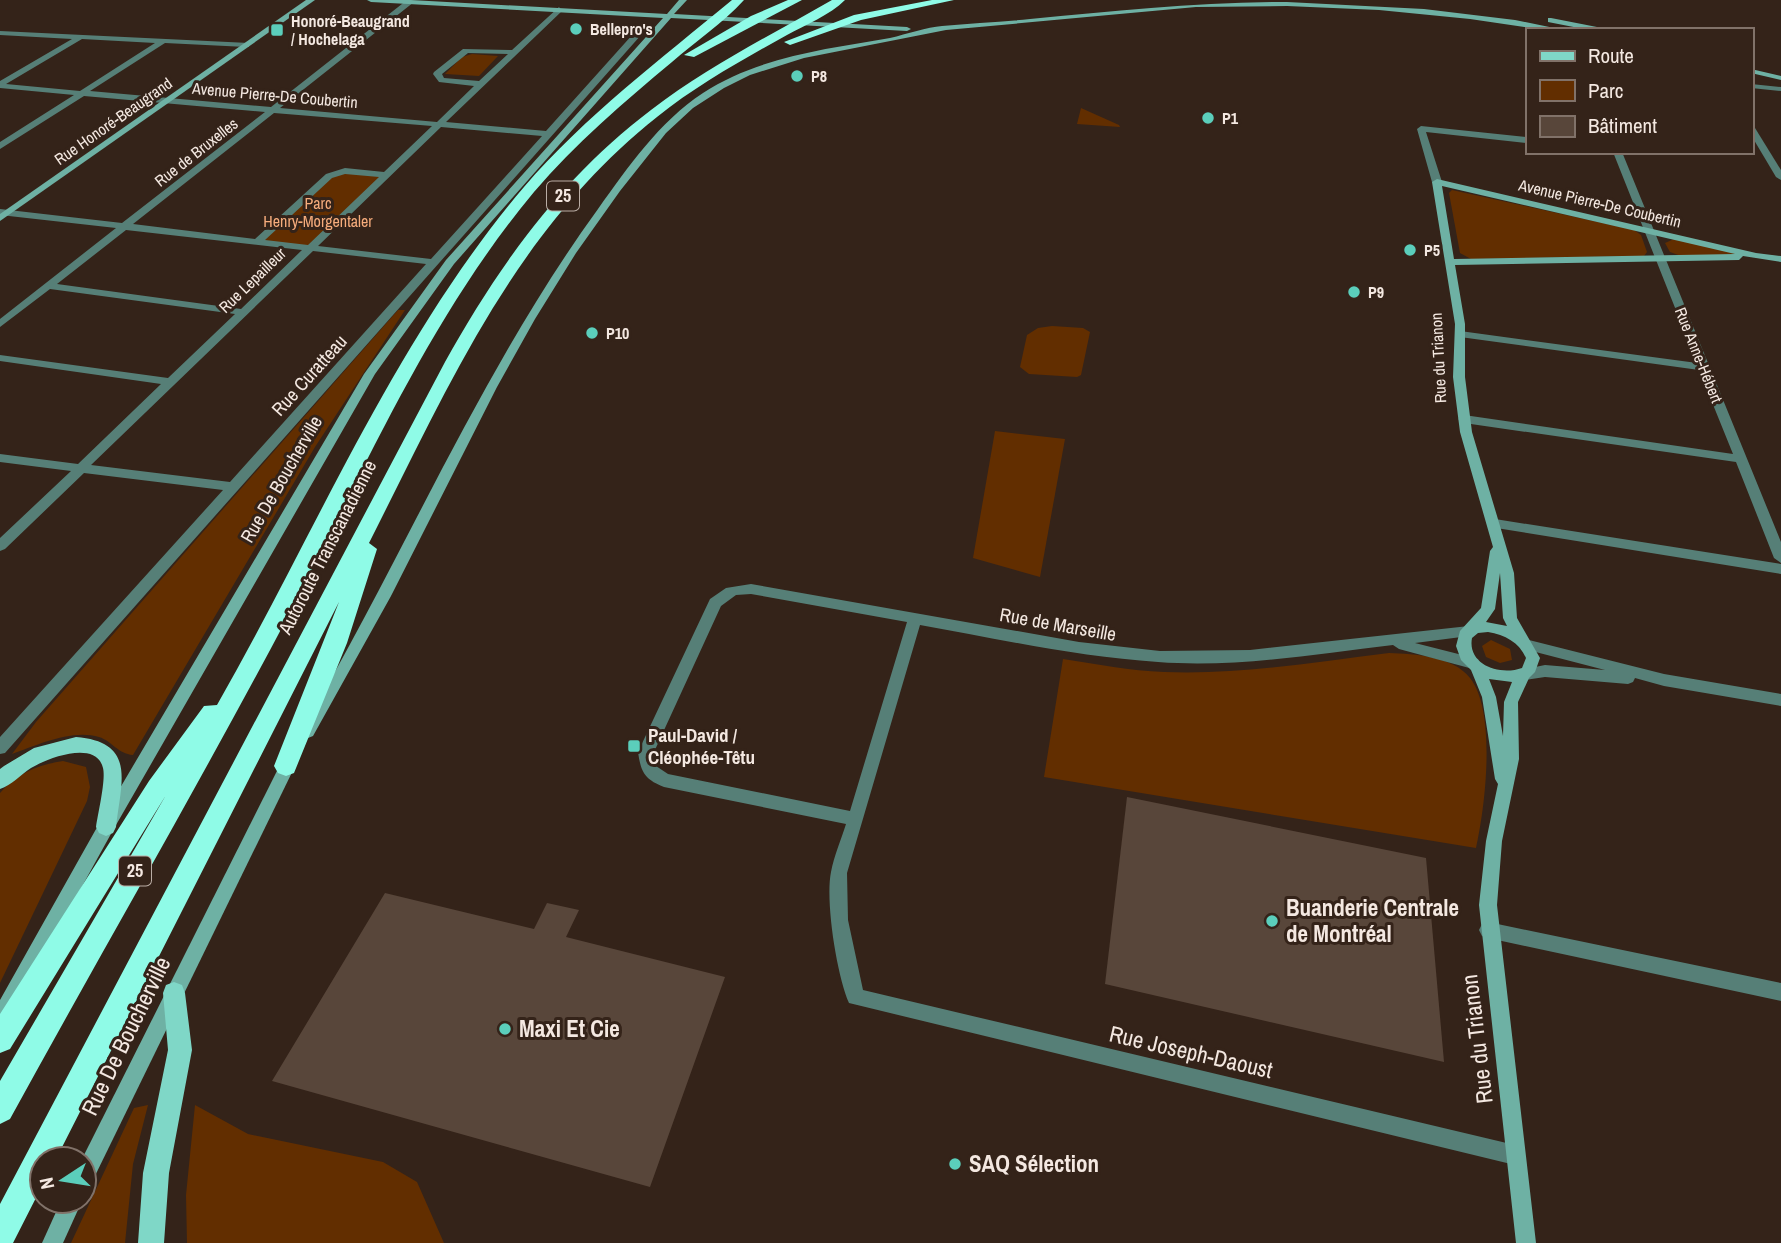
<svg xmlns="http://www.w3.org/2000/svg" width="1781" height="1243" viewBox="0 0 1781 1243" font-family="'Archivo Narrow',sans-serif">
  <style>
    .green { fill: #622e00 }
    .building { fill: #58463a }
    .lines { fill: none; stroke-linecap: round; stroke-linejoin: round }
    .street { fill: #567f77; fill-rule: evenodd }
    .secondary { fill: #6eb1a4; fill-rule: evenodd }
    .primary { fill: #7fd7c7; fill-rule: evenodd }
    .highway { fill: #8ffbe7; fill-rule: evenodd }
    .poi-dot { fill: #5bcebb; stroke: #342319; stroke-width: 2.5 }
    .labels { text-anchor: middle; stroke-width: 6; stroke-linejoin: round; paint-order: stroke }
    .far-poi-label { font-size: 16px; font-weight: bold; fill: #f4e8e1; stroke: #342319; text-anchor: start }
    .far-street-label { font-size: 16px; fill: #f4e8e1; stroke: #342319 }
    .far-park-label { font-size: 16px; fill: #f6ac7c; stroke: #342319 }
    .shield { fill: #342319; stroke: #baada5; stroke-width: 2 }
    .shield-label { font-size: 18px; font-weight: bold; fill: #f4e8e1 }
    .street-label { font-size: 19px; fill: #f4e8e1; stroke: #342319 }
    .poi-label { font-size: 19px; font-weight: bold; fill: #f4e8e1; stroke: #342319; text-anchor: start }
    .near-poi-label { font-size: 23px; font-weight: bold; fill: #f4e8e1; stroke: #342319; text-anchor: start }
    .near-street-label { font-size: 23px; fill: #f4e8e1; stroke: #342319 }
  </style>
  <rect width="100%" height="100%" fill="#342319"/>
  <!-- green -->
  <g class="green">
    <path d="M 472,54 L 498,56 L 479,76 L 445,74 L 462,57 Z"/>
    <path d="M 1081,108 L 1119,125 L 1120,127 L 1077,124 Z"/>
    <path d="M 336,172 L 384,175 L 308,248 L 257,242 Z"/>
    <path d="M 1452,190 L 1634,230 L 1641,235 L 1647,252 L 1644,256 L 1471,259 L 1460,253 L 1449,193 Z"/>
    <path d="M 1674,239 L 1737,253 L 1737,255 L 1681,256 L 1670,252 L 1665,243 Z"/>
    <path d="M 398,310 L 405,310 L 315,447 L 133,755 C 118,754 112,741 99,737 C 71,729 38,745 12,754 L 36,722 Z"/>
    <path d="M 1052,326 L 1083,328 L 1090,332 L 1081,375 L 1077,377 L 1029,374 L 1020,367 L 1027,335 L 1038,328 Z"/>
    <path d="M 995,431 L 1065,439 L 1040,577 L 973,558 Z"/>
    <path d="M 1491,640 L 1510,649 L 1512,660 L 1500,663 L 1486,657 L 1482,646 Z"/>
    <path d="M 1389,653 C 1415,654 1453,656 1470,678 C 1497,712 1485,808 1476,848 L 1044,777 L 1063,659 C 1097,664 1130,671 1164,672 C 1240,675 1314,662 1389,653 Z"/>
    <path d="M 63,761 L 86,767 L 90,787 L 87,801 L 0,983 L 0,793 C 17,773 38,765 63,761 Z"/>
    <path d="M 148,1105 L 133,1164 L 125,1243 L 71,1243 L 134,1108 Z"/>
    <path d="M 195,1105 L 248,1134 L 383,1162 L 417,1182 L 444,1243 L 187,1243 L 186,1195 Z"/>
  </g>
  <!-- building -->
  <g class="building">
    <path d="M 1127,797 L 1426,858 L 1444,1062 L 1105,984 Z"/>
    <path d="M 385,893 L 534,929 L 547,903 L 579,910 L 566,937 L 725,977 L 650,1187 L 272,1081 Z"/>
  </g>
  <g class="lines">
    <!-- street -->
    <g class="street">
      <path d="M 407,0 L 414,2 L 280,108 L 437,122 L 474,86 L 439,82 L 433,74 L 434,72 L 463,49 L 512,50 L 559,7 L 562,11 L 446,122 L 546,131 L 642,24 L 649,26 L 5,753 L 0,754 L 0,737 L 223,490 L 84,473 L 5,549 L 0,551 L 0,538 L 71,471 L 0,462 L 0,454 L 78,464 L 161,384 L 0,361 L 0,355 L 168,378 L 235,314 L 50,289 L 0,327 L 0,319 L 116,228 L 0,215 L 0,209 L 122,223 L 265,112 L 84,96 L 0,149 L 0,142 L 74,95 L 0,88 L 0,81 L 72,39 L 0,35 L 0,31 L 249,43 L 249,47 L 246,47 L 165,43 L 90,91 L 271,107 ZM 82,39 L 155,43 L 80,91 L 6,84 ZM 468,53 L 508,54 L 479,81 L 444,78 L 442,74 ZM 274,113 L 432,126 L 384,172 L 345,168 L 326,174 L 255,239 L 133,224 ZM 441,127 L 542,136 L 431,259 L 318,246 ZM 345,174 L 379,177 L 308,245 L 265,240 L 332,178 ZM 126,230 L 302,250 L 241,309 L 57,284 ZM 313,251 L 426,264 L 230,482 L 91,465 Z"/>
      <path d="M 1751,84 L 1781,87 L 1781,91 L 1751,88 Z"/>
      <path d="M 1751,125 L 1755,128 L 1781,170 L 1781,180 L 1776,177 L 1751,135 Z"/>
      <path d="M 1421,126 L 1527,137 L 1527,143 L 1426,132 L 1442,182 L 1437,185 L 1432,182 L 1417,129 Z"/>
      <path d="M 1613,152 L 1622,152 L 1781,542 L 1781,563 L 1774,558 L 1736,462 L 1464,423 L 1458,419 L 1464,415 L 1733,454 L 1699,370 L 1460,337 L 1455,334 L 1460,331 L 1697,363 Z"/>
      <path d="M 1495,519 L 1781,564 L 1781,574 L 1490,527 L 1489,524 L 1490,521 Z"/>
      <path d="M 751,584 L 1079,642 L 1160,651 L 1250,650 L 1469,626 L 1474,627 L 1476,631 L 1474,635 L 1469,636 L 1415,643 L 1478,659 L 1480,663 L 1478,667 L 1473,669 L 1399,649 L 1393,645 C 1315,654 1236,668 1158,662 C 1078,657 999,639 920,625 L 847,873 L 848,920 L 863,990 L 1515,1145 L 1522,1148 L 1525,1155 L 1522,1162 L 1515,1165 L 849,1003 C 837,976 825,901 831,872 C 834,856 841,840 846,824 L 664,787 C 644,779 641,772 638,752 L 710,599 L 726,588 ZM 751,594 L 907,622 L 850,811 L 668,774 L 656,766 L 654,752 L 721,606 L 736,595 Z"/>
      <path d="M 1525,639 L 1664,674 L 1781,694 L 1781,706 L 1664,686 L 1635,678 L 1633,682 L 1628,684 L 1545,677 L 1525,680 L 1520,678 L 1518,674 L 1520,670 L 1545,665 L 1605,670 L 1520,648 L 1518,644 L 1520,640 Z"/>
      <path d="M 1488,922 L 1781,983 L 1781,1001 L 1488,938 L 1482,936 L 1479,930 L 1482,924 Z"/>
    </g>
    <!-- secondary -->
    <g class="secondary">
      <path d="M 306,0 L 315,0 L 0,221 L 0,214 Z"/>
      <path d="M 367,0 L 411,0 L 667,14 L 679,0 L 687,0 L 674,14 L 907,27 L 911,29 L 907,31 L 671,18 L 454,264 L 375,374 L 112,832 L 6,1024 L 0,1027 L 0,1000 L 100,822 L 364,374 L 446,260 L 663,18 L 371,2 Z"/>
      <path d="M 1287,2 L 1424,9 L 1515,20 L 1564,30 L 1545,30 L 1470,19 L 1379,10 L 1287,6 L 1196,7 L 946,30 L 804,58 L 750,75 L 724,88 L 693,108 L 666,133 L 620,191 L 576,253 L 535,319 L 497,387 L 391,596 L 313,736 L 308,738 L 303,736 L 300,732 L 303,728 C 404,556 481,370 598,209 C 628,167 659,122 703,93 C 758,57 826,49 890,38 C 907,34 927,27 942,26 C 971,23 1001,22 1030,19 C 1117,11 1199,2 1287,2 Z"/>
      <path d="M 1551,18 L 1602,28 L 1606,30 L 1589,30 L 1548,22 L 1548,18 Z"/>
      <path d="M 1751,69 L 1781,76 L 1781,80 L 1751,73 Z"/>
      <path d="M 1437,179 L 1756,253 L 1781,256 L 1781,262 L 1743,256 L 1739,260 L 1455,265 L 1465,324 L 1465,377 L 1472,432 L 1514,573 L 1517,618 L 1540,658 L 1535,672 L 1529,678 L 1518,702 L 1519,759 L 1502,841 L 1497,905 L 1536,1243 L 1516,1243 L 1479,905 L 1486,841 L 1498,784 L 1495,779 L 1482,697 L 1471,670 L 1461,660 L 1456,646 L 1460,631 L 1481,608 L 1490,551 L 1493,547 L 1460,432 L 1453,377 L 1455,324 L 1432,182 ZM 1442,186 L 1735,254 L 1454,259 ZM 1500,573 L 1503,618 L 1507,626 L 1486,622 L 1495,609 ZM 1488,632 C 1505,635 1519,642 1526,658 L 1522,668 C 1500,676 1467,665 1472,638 L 1478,633 ZM 1489,679 L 1512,682 L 1504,702 L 1503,736 L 1496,697 Z"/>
      <path d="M 291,752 L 296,753 L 299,758 L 91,1184 L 84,1187 L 82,1159 L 286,753 Z"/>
      <path d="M 61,1201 L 82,1201 L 63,1243 L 42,1243 Z"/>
    </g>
    <!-- primary -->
    <g class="primary">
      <path d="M 76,737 C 137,742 121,782 116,827 L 113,833 L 106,836 L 99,833 L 96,827 C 98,813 106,780 103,768 C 96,739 46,759 31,768 C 20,775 12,785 0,789 L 0,769 L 4,766 L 34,748 Z"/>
      <path d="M 174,982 L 182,985 L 185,993 L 192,1050 L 169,1173 L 164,1243 L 138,1243 L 143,1173 L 168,1050 L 163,993 L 166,985 Z"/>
    </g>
    <!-- highway -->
    <g class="highway">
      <path d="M 732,0 L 744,0 C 723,23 696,41 672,62 C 624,102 575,144 534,192 C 428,319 362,475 286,620 C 197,788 101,953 10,1119 L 0,1124 L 0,1081 L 166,795 L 10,1049 L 0,1053 L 0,1014 L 149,781 L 204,706 L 217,705 C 316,532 394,340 524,187 C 585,116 661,59 732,0 Z"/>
      <path d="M 788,0 L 802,0 L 694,57 L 684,55 L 751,16 Z"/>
      <path d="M 832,0 L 845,0 C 830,15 805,25 787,35 C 742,60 697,85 657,117 C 515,230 449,385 369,543 L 377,549 L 347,643 L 294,773 L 286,776 L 278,773 L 274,766 L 339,602 L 56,1159 L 42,1159 L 42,1186 L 13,1243 L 0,1243 L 0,1204 L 445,362 C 499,265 562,177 651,110 C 707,67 771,35 832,0 Z"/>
      <path d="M 932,0 L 954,0 L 861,20 L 790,45 L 784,42 L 854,15 Z"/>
    </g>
  </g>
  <!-- markers -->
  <g class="poi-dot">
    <circle cx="576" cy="29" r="7"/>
    <rect x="270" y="23" width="14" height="14" rx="3.5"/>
    <circle cx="797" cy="76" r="7"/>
    <circle cx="1208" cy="118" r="7"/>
    <circle cx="1410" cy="250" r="7"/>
    <circle cx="1354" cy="292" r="7"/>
    <circle cx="592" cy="333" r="7"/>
    <rect x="627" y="739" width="14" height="14" rx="3.5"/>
    <circle cx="1272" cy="921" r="7"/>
    <circle cx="505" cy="1029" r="7"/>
    <circle cx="955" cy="1164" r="7"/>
  </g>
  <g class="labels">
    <!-- far-poi labels -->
    <g class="far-poi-label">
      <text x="291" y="27">Honoré-Beaugrand<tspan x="291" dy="18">/ Hochelaga</tspan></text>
      <text x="590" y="35">Bellepro's</text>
      <text x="811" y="82">P8</text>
      <text x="1222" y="124">P1</text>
      <text x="1424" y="256">P5</text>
      <text x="1368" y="298">P9</text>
      <text x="606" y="339">P10</text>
    </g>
    <!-- far-street labels -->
    <g class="far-street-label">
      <text transform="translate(275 95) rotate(5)" y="6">Avenue Pierre-De Coubertin</text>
      <text transform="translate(113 121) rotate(-35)" y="6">Rue Honoré-Beaugrand</text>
      <text transform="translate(196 152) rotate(-38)" y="6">Rue de Bruxelles</text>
      <text transform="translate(1600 203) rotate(13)" y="6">Avenue Pierre-De Coubertin</text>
      <text transform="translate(252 280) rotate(-44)" y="6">Rue Lepailleur</text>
      <text transform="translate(1699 355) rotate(68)" y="6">Rue Anne-Hébert</text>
      <text transform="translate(1438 358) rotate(-93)" y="6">Rue du Trianon</text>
    </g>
    <!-- far-park labels -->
    <g class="far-park-label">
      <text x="318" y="209">Parc<tspan x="318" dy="18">Henry-Morgentaler</tspan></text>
    </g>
    <!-- shield labels -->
    <g class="shield">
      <rect x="547" y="181.5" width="32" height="29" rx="5"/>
      <rect x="119" y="856.5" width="32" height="29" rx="5"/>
    </g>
    <g class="shield-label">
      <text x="563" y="202">25</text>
      <text x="135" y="877">25</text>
    </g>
    <!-- street labels -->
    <g class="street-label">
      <text transform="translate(309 375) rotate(-48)" y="7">Rue Curatteau</text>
      <text transform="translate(281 479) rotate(-60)" y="7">Rue De Boucherville</text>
      <text transform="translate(327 547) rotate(-63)" y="7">Autoroute Transcanadienne</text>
      <text transform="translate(1058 624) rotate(10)" y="7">Rue de Marseille</text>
    </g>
    <!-- poi labels -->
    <g class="poi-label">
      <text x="648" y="742">Paul-David /<tspan x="648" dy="22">Cléophée-Têtu</tspan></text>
    </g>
    <!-- near-poi labels -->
    <g class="near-poi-label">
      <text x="1286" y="916">Buanderie Centrale<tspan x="1286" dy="26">de Montréal</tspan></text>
      <text x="519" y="1037">Maxi Et Cie</text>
      <text x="969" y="1172">SAQ Sélection</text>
    </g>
    <!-- near-street labels -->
    <g class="near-street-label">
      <text transform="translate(126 1036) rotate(-64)" y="8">Rue De Boucherville</text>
      <text transform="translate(1477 1039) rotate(-97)" y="8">Rue du Trianon</text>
      <text transform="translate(1191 1052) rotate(13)" y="8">Rue Joseph-Daoust</text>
    </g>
  </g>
  <!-- legend -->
  <rect x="1526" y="28" width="228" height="126" fill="#342319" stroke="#817269" stroke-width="2"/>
  <rect x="1540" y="51" width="35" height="10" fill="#7fd7c7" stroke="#817269" stroke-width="2"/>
  <text x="1588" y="63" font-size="21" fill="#f4e8e1">Route</text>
  <rect x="1540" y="80" width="35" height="21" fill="#622e00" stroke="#817269" stroke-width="2"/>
  <text x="1588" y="98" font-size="21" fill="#f4e8e1">Parc</text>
  <rect x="1540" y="116" width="35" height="21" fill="#58463a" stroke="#817269" stroke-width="2"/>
  <text x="1588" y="133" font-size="21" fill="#f4e8e1">Bâtiment</text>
  <!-- north arrow -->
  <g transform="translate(63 1180) rotate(258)"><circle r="33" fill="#342319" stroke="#817269" stroke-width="2"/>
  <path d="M0-5L12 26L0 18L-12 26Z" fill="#5bcebb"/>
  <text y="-10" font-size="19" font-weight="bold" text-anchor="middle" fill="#f4e8e1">N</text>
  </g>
</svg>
